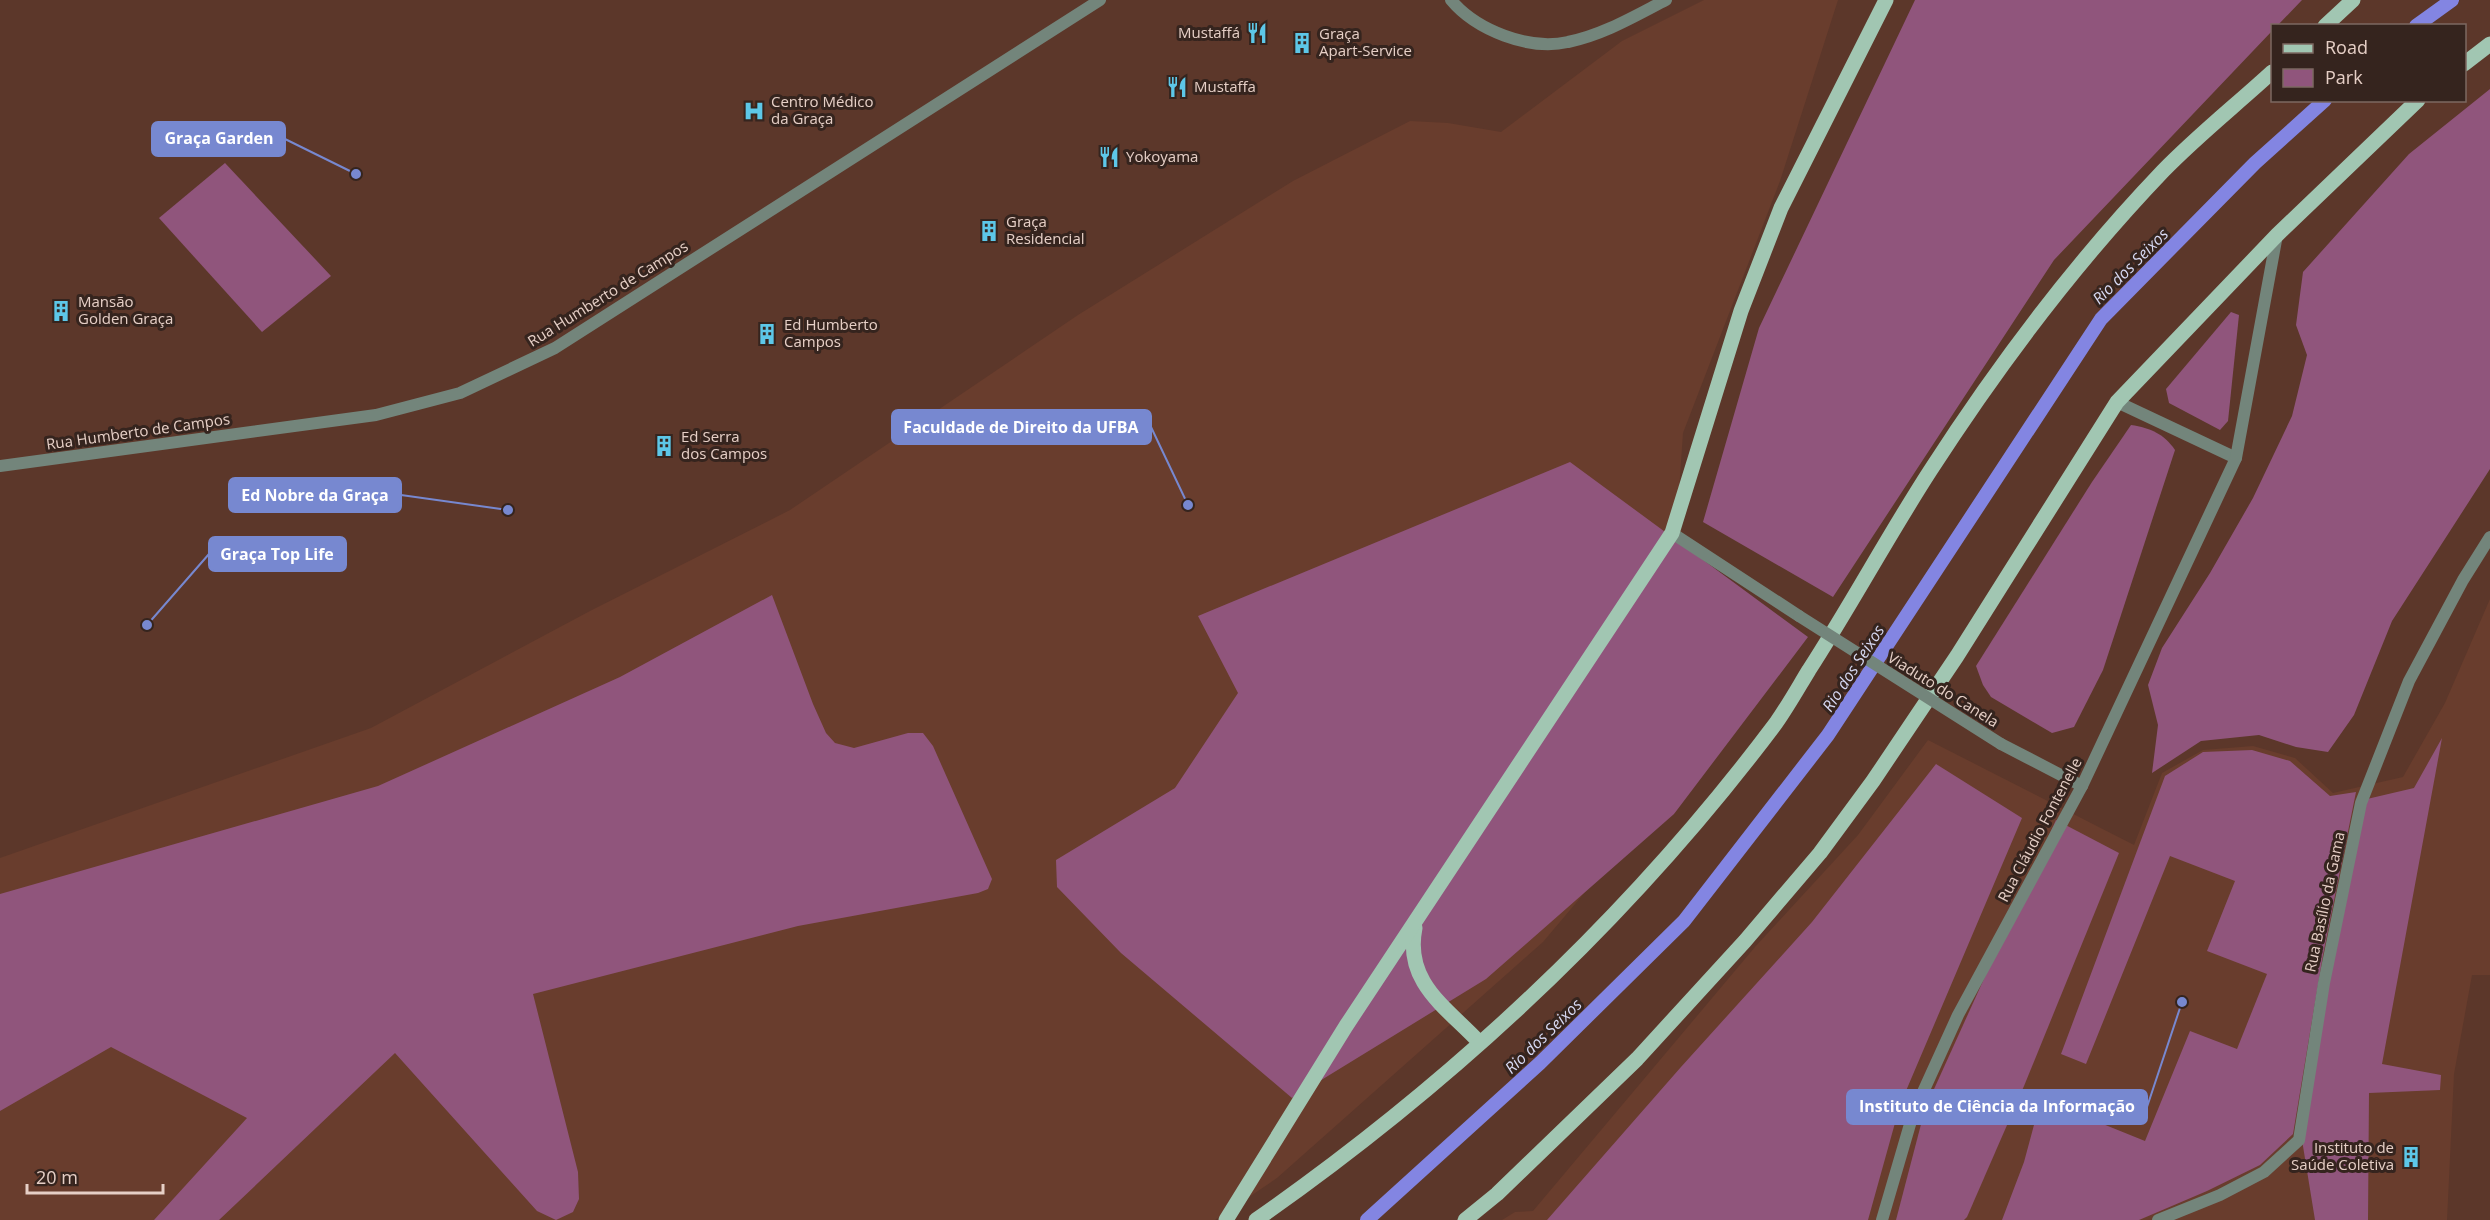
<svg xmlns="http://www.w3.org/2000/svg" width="2490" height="1220" viewBox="0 0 2490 1220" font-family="'Open Sans',sans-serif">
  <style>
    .built { fill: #693d2d }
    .green { fill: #90557c }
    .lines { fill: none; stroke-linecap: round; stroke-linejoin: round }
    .stream { stroke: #8385e2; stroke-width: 14 }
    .street { stroke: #73857b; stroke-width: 12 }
    .primary { stroke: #a1c6b2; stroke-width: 15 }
    .street-bridge { stroke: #73857b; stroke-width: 12 }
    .labels { text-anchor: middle; stroke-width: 6; stroke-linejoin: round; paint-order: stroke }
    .poi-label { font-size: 15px; fill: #e6cfc6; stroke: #35241e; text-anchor: start }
    .street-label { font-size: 15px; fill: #e6cfc6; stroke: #35241e }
    .water-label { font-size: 16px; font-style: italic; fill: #d7d9f2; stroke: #35241e }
    .leader { fill: none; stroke: #7788d0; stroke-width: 2 }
    .callout-dot { fill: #7788d0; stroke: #35241e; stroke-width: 2 }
    .callout { fill: #7788d0; stroke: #7788d0; stroke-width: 2 }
    .callout-label { font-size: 16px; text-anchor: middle; font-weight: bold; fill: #fff }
  </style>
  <rect width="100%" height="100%" fill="#5c372a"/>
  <!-- built -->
  <g class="built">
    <path d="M 1704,0 L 1838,0 L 1780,181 L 1683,433 L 1678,505 L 1685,556 L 1770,673 L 1543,942 L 1277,1178 L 1215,1220 L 0,1220 L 0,858 L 371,728 L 590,611 L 790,510 L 1078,315 L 1293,181 L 1410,121 L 1448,123 L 1501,132 L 1622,41 Z"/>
    <path d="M 2490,599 L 2490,975 L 2472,975 L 2454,1074 L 2447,1220 L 1502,1220 L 1515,1212 L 1533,1211 L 1755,947 L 1858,835 L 1928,740 L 2134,845 L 2162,773 L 2203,750 L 2253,746 L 2295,758 L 2333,793 L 2403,777 L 2445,703 Z"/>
  </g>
  <!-- green -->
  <g class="green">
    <path d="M 1915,0 L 2302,0 L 2278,25 L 2272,26 L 2272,31 L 2054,260 L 1833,597 L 1703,522 L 1759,328 Z"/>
    <path d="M 2490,89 L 2490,469 L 2392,621 L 2354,715 L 2328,752 L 2296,747 L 2259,735 L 2201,741 L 2152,773 L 2158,725 L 2148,685 L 2162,648 L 2210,573 L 2253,498 L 2292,416 L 2307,355 L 2296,325 L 2303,272 L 2409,154 Z"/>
    <path d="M 225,163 L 331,276 L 262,332 L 159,218 Z"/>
    <path d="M 2231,312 L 2239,315 L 2228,421 L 2220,430 L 2169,403 L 2166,389 Z"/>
    <path d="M 2131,425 C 2151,428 2164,434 2175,450 L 2103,670 L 2074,727 L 2052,733 L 1991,697 L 1983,685 L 1976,666 L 2092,482 Z"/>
    <path d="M 1570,462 L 1808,637 L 1674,814 L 1486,979 L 1292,1098 L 1121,953 L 1057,887 L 1056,860 L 1175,788 L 1238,693 L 1198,616 Z"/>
    <path d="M 772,595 L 813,704 L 826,733 L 835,743 L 854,748 L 908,733 L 923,733 L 933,746 L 992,879 L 988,889 L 978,893 L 798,926 L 533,994 L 578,1172 L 579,1199 L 573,1212 L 556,1220 L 537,1211 L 395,1053 L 219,1220 L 154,1220 L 247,1118 L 111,1047 L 0,1111 L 0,894 L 378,786 L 620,677 Z"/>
    <path d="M 2442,738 L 2382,1064 L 2441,1075 L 2440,1090 L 2369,1093 L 2368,1220 L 2315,1220 L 2302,1140 L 2328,985 L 2367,799 L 2414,788 Z"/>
    <path d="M 2252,750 L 2290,761 L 2330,796 L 2356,792 L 2323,955 L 2293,1134 L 2260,1165 L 2207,1191 L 2139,1220 L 2002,1220 L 2024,1162 L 2041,1099 L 2145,1141 L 2190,1031 L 2237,1049 L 2267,974 L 2207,951 L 2235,881 L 2170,856 L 2086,1064 L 2061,1054 L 2165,776 L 2203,752 Z"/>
    <path d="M 1936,764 L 2022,818 L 1900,1105 L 1868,1220 L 1547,1220 L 1681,1067 L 1812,922 Z"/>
    <path d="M 2056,820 L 2119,853 L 2024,1086 L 1967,1217 L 1964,1220 L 1896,1220 L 1925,1109 Z"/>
  </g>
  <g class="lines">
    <!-- stream -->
    <g class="stream">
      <path d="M 2416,26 L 2452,0"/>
      <path d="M 1367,1220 L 1540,1063 L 1684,921 L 1828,735 L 2101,319 L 2255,163 L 2325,100"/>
    </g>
    <!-- street -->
    <g class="street">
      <path d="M 1451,0 C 1476,30 1529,51 1568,42 C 1603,35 1635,16 1666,0"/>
      <path d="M 2117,402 L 2236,458"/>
      <path d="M 0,466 L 376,415 L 460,393 L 555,348 L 1100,0"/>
      <path d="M 1672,533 L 1799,616"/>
      <path d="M 2001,744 L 2082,786"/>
      <path d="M 1882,1220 L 1913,1114 L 1958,1015 L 2082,786 L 2236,458 L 2277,235"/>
      <path d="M 2158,1220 L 2220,1195 L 2264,1172 L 2299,1140 L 2324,983 L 2361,803 L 2409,681 L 2463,580 L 2490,537"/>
    </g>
    <!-- primary -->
    <g class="primary">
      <path d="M 2325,26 L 2353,0"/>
      <path d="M 2464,64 L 2490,44"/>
      <path d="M 1415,928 C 1404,982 1446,1007 1479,1042"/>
      <path d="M 1226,1220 L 1346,1026 L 1672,533 L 1741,311 L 1781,208 L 1886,0"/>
      <path d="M 1256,1220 C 1453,1082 1632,915 1776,723 C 1788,706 1798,688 1809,670 C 1851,605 1888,536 1930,471 C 1999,364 2075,263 2163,171 C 2197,136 2236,105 2272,72"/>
      <path d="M 1465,1220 L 1497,1194 L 1637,1059 L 1745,941 L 1820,853 L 1873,781 L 1957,656 L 2117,402 L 2277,235 L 2418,100"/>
    </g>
    <!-- street-bridge -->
    <path class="street-bridge" d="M 1799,616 L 2001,744"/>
  </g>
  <!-- icons -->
  <defs>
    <symbol id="restaurant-bare" viewBox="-9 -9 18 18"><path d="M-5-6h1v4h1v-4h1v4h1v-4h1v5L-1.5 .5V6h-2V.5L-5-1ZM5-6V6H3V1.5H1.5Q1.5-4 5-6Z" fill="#5dc7e8" stroke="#35241e" stroke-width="2.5" paint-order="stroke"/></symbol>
    <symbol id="building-bare" viewBox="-9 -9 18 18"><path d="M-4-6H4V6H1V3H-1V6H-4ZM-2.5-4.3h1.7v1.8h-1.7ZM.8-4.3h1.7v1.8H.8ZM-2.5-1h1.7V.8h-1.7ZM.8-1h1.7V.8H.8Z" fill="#5dc7e8" stroke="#35241e" stroke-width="2.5" paint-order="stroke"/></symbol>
    <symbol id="hospital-bare" viewBox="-9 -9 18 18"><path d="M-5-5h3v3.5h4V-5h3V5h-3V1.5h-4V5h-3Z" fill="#5dc7e8" stroke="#35241e" stroke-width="2.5" paint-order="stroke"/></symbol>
  </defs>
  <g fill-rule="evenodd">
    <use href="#restaurant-bare" x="1242" y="18" width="30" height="30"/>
    <use href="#building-bare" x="1287" y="28" width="30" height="30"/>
    <use href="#restaurant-bare" x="1162" y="72" width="30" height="30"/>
    <use href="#hospital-bare" x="739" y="96" width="30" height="30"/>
    <use href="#restaurant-bare" x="1094" y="142" width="30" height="30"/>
    <use href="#building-bare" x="974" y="216" width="30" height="30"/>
    <use href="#building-bare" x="46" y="296" width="30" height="30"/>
    <use href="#building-bare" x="752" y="319" width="30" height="30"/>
    <use href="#building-bare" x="649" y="431" width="30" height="30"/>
    <use href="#building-bare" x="2396" y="1142" width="30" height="30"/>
  </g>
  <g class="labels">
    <!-- poi labels -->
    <g class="poi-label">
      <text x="1240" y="38" text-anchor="end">Mustaffá</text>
      <text x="1319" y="39">Graça<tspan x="1319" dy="17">Apart-Service</tspan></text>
      <text x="1194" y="92">Mustaffa</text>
      <text x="771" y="107">Centro Médico<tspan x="771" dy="17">da Graça</tspan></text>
      <text x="1126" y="162">Yokoyama</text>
      <text x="1006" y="227">Graça<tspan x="1006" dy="17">Residencial</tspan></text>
      <text x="78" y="307">Mansão<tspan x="78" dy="17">Golden Graça</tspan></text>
      <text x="784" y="330">Ed Humberto<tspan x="784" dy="17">Campos</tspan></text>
      <text x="681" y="442">Ed Serra<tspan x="681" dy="17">dos Campos</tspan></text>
      <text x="2394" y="1153" text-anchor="end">Instituto de<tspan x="2394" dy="17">Saúde Coletiva</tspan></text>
    </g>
    <!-- street labels -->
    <g class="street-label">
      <text transform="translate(608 294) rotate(-32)" y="5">Rua Humberto de Campos</text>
      <text transform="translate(138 432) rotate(-8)" y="5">Rua Humberto de Campos</text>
      <text transform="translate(1943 690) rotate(32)" y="5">Viaduto do Canela</text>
      <text transform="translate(2040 830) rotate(-62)" y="5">Rua Cláudio Fontenelle</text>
      <text transform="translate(2325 902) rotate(-78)" y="5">Rua Basílio da Gama</text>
    </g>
    <!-- water labels -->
    <g class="water-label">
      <text transform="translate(2130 266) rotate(-45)" y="6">Rio dos Seixos</text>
      <text transform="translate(1853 668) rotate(-57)" y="6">Rio dos Seixos</text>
      <text transform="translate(1543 1036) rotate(-44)" y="6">Rio dos Seixos</text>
    </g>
  </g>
  <!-- callouts -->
  <path class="leader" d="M356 174L285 139M1188 505L1151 427M508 510L401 495M147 625L209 554M2182 1002L2147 1107"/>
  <g class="callout-dot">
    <circle cx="356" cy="174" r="6"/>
    <circle cx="1188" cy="505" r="6"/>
    <circle cx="508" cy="510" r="6"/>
    <circle cx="147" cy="625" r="6"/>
    <circle cx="2182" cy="1002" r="6"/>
  </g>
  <g class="callout">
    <rect x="152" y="122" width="133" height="34" rx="6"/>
    <rect x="892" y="410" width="259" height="34" rx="6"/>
    <rect x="229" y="478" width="172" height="34" rx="6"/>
    <rect x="209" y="537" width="137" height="34" rx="6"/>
    <rect x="1847" y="1090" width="300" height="34" rx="6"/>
  </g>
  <g class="callout-label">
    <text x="219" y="144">Graça Garden</text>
    <text x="1021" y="433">Faculdade de Direito da UFBA</text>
    <text x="315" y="501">Ed Nobre da Graça</text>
    <text x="277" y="560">Graça Top Life</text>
    <text x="1997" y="1112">Instituto de Ciência da Informação</text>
  </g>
  <!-- legend -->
  <rect x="2271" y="24" width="195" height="78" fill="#35241e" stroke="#7c6861" stroke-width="1.5"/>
  <rect x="2283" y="44" width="30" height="9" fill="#a1c6b2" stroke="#7c6861" stroke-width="1.5"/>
  <text x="2325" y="54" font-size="18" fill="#e6cfc6">Road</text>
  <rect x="2283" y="69" width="30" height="18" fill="#90557c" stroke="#7c6861" stroke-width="1.5"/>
  <text x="2325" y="84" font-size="18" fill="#e6cfc6">Park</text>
  <!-- scale -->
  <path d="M27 1184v9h136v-9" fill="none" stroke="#e6cfc6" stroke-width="3"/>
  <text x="36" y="1184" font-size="18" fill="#e6cfc6" stroke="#35241e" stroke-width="4.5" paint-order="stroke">20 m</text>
</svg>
